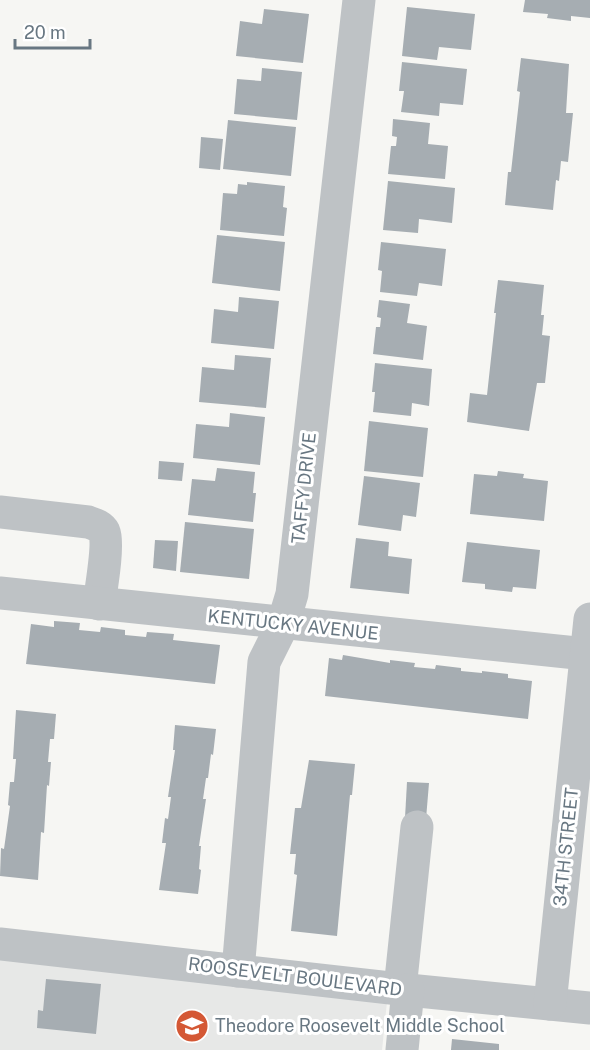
<svg xmlns="http://www.w3.org/2000/svg" width="590" height="1050" viewBox="0 0 590 1050" font-family="'Public Sans',sans-serif">
  <style>
    .built { fill: #e7e8e7 }
    .building { fill: #a6adb2 }
    .lines { fill: none; stroke-linecap: round; stroke-linejoin: round }
    .minor { stroke: #bec2c5; stroke-width: 33 }
    .labels { text-anchor: middle; stroke-width: 6; stroke-linejoin: round; paint-order: stroke }
    .street-label { font-size: 18px; fill: #687782; stroke: #fff }
    .poi-label { font-size: 18px; fill: #687782; stroke: #fff; text-anchor: start }
  </style>
  <rect width="100%" height="100%" fill="#f6f6f3"/>
  <!-- built -->
  <path class="built" d="M 0,959 L 387,1002 L 382,1050 L 0,1050 Z"/>
  <!-- building -->
  <g class="building">
    <path d="M 525,0 L 590,0 L 590,18 L 571,16 L 571,21 L 547,18 L 548,14 L 523,12 Z"/>
    <path d="M 407,7 L 475,14 L 471,50 L 439,47 L 437,60 L 402,56 Z"/>
    <path d="M 264,9 L 309,14 L 303,63 L 236,56 L 240,21 L 262,24 Z"/>
    <path d="M 521,58 L 569,64 L 566,113 L 573,113 L 568,162 L 561,161 L 559,181 L 556,180 L 553,210 L 505,205 L 508,172 L 511,172 L 520,92 L 517,91 Z"/>
    <path d="M 402,62 L 467,69 L 463,105 L 440,103 L 439,116 L 401,112 L 404,91 L 399,91 Z"/>
    <path d="M 262,68 L 302,72 L 297,120 L 234,114 L 237,79 L 261,81 Z"/>
    <path d="M 393,119 L 430,123 L 428,144 L 448,146 L 445,179 L 388,174 L 391,146 L 396,146 L 397,137 L 392,136 Z"/>
    <path d="M 228,120 L 296,127 L 291,176 L 223,169 Z"/>
    <path d="M 201,137 L 223,139 L 220,170 L 199,168 Z"/>
    <path d="M 388,181 L 455,188 L 452,223 L 419,219 L 418,233 L 383,230 Z"/>
    <path d="M 247,182 L 285,186 L 283,207 L 287,208 L 284,236 L 220,230 L 223,193 L 237,194 L 238,184 L 247,185 Z"/>
    <path d="M 217,235 L 285,242 L 280,291 L 212,283 Z"/>
    <path d="M 381,242 L 446,249 L 442,286 L 419,283 L 417,296 L 380,292 L 382,271 L 378,270 Z"/>
    <path d="M 498,280 L 544,285 L 541,315 L 544,315 L 542,335 L 550,336 L 545,383 L 537,383 L 529,431 L 467,422 L 470,393 L 487,395 L 496,313 L 494,313 Z"/>
    <path d="M 239,297 L 279,301 L 274,349 L 211,343 L 214,309 L 238,312 Z"/>
    <path d="M 379,300 L 410,304 L 407,323 L 427,326 L 423,360 L 373,354 L 376,327 L 380,327 L 381,318 L 377,317 Z"/>
    <path d="M 235,355 L 271,358 L 266,408 L 199,402 L 202,367 L 234,370 Z"/>
    <path d="M 375,363 L 432,369 L 429,406 L 412,403 L 411,416 L 373,412 L 375,392 L 372,392 Z"/>
    <path d="M 230,413 L 265,417 L 260,465 L 193,458 L 196,424 L 229,427 Z"/>
    <path d="M 369,421 L 428,428 L 423,477 L 364,471 Z"/>
    <path d="M 159,461 L 184,463 L 182,481 L 158,479 Z"/>
    <path d="M 217,468 L 255,472 L 253,493 L 256,493 L 253,522 L 188,515 L 192,479 L 215,481 Z"/>
    <path d="M 498,471 L 524,474 L 523,478 L 548,481 L 544,521 L 470,514 L 474,474 L 497,476 Z"/>
    <path d="M 364,476 L 420,483 L 416,517 L 403,515 L 401,531 L 358,525 Z"/>
    <path d="M 185,522 L 254,529 L 249,579 L 180,572 Z"/>
    <path d="M 356,538 L 389,542 L 388,556 L 412,559 L 409,594 L 350,588 Z"/>
    <path d="M 155,540 L 178,541 L 176,571 L 153,568 Z"/>
    <path d="M 467,542 L 540,550 L 536,589 L 513,587 L 512,592 L 485,589 L 485,584 L 462,582 Z"/>
    <path d="M 54,621 L 80,623 L 79,630 L 100,632 L 101,627 L 125,630 L 125,635 L 146,637 L 147,632 L 174,634 L 173,640 L 220,645 L 215,684 L 26,664 L 31,624 L 54,627 Z"/>
    <path d="M 343,655 L 390,663 L 390,660 L 415,663 L 414,667 L 435,669 L 436,665 L 461,668 L 461,671 L 482,673 L 482,671 L 508,674 L 508,678 L 532,681 L 528,719 L 325,696 L 329,658 L 342,660 Z"/>
    <path d="M 16,710 L 56,714 L 54,739 L 50,739 L 48,762 L 51,762 L 49,786 L 47,785 L 44,833 L 41,832 L 38,880 L 0,876 L 1,848 L 4,849 L 10,806 L 8,805 L 10,782 L 14,782 L 16,759 L 13,759 Z"/>
    <path d="M 175,725 L 216,729 L 213,755 L 211,754 L 208,778 L 206,778 L 203,799 L 206,799 L 199,846 L 201,846 L 199,869 L 201,870 L 198,894 L 159,890 L 166,843 L 162,843 L 165,818 L 168,819 L 171,797 L 168,797 L 175,750 L 173,750 Z"/>
    <path d="M 309,760 L 355,764 L 352,795 L 350,795 L 337,936 L 291,931 L 297,875 L 294,874 L 296,854 L 290,854 L 295,808 L 301,808 Z"/>
    <path d="M 407,782 L 429,783 L 426,819 L 405,818 Z"/>
    <path d="M 46,979 L 101,984 L 96,1034 L 37,1028 L 38,1010 L 43,1011 Z"/>
    <path d="M 452,1039 L 499,1044 L 499,1050 L 451,1050 Z"/>
  </g>
  <g class="lines">
    <!-- minor -->
    <g class="minor">
      <path d="M 0,512 L 88,522 C 94,524 101,526 104,532 C 109,543 101,590 99,604"/>
      <path d="M 0,593 L 586,654"/>
      <path d="M 0,944 L 408,990 L 590,1008"/>
      <path d="M 238,971 L 264,662 L 283,624 L 292,594 L 359,0"/>
      <path d="M 400,989 L 417,827"/>
      <path d="M 550,1004 L 590,619"/>
      <path d="M 402,1050 L 408,990"/>
    </g>
  </g>
  <!-- icons -->
  <defs>
    <symbol id="school-disc" viewBox="-11 -11 22 22"><circle r="9.5" fill="#d45835" stroke="#fff"/><path d="M0-5L7-2L0 1L-7-2ZM-4 1L0 2.5L4 1V4Q0 6-4 4Z" fill="#fff"/></symbol>
  </defs>
  <g fill-rule="evenodd">
    <use href="#school-disc" x="173" y="1007" width="38" height="38"/>
  </g>
  <g class="labels">
    <!-- street labels -->
    <g class="street-label">
      <text transform="translate(304 488) rotate(-84)" y="6">TAFFY DRIVE</text>
      <text transform="translate(293 625) rotate(6)" y="6">KENTUCKY AVENUE</text>
      <text transform="translate(566 847) rotate(-84)" y="6">34TH STREET</text>
      <text transform="translate(295 977) rotate(7)" y="6">ROOSEVELT BOULEVARD</text>
    </g>
    <!-- poi labels -->
    <g class="poi-label">
      <text x="215" y="1032">Theodore Roosevelt Middle School</text>
    </g>
  </g>
  <!-- scale -->
  <path d="M15 39v9h75v-9" fill="none" stroke="#687782" stroke-width="3"/>
  <text x="24" y="39" font-size="18" fill="#687782" stroke="#ffffff" stroke-width="4.5" paint-order="stroke">20 m</text>
</svg>
